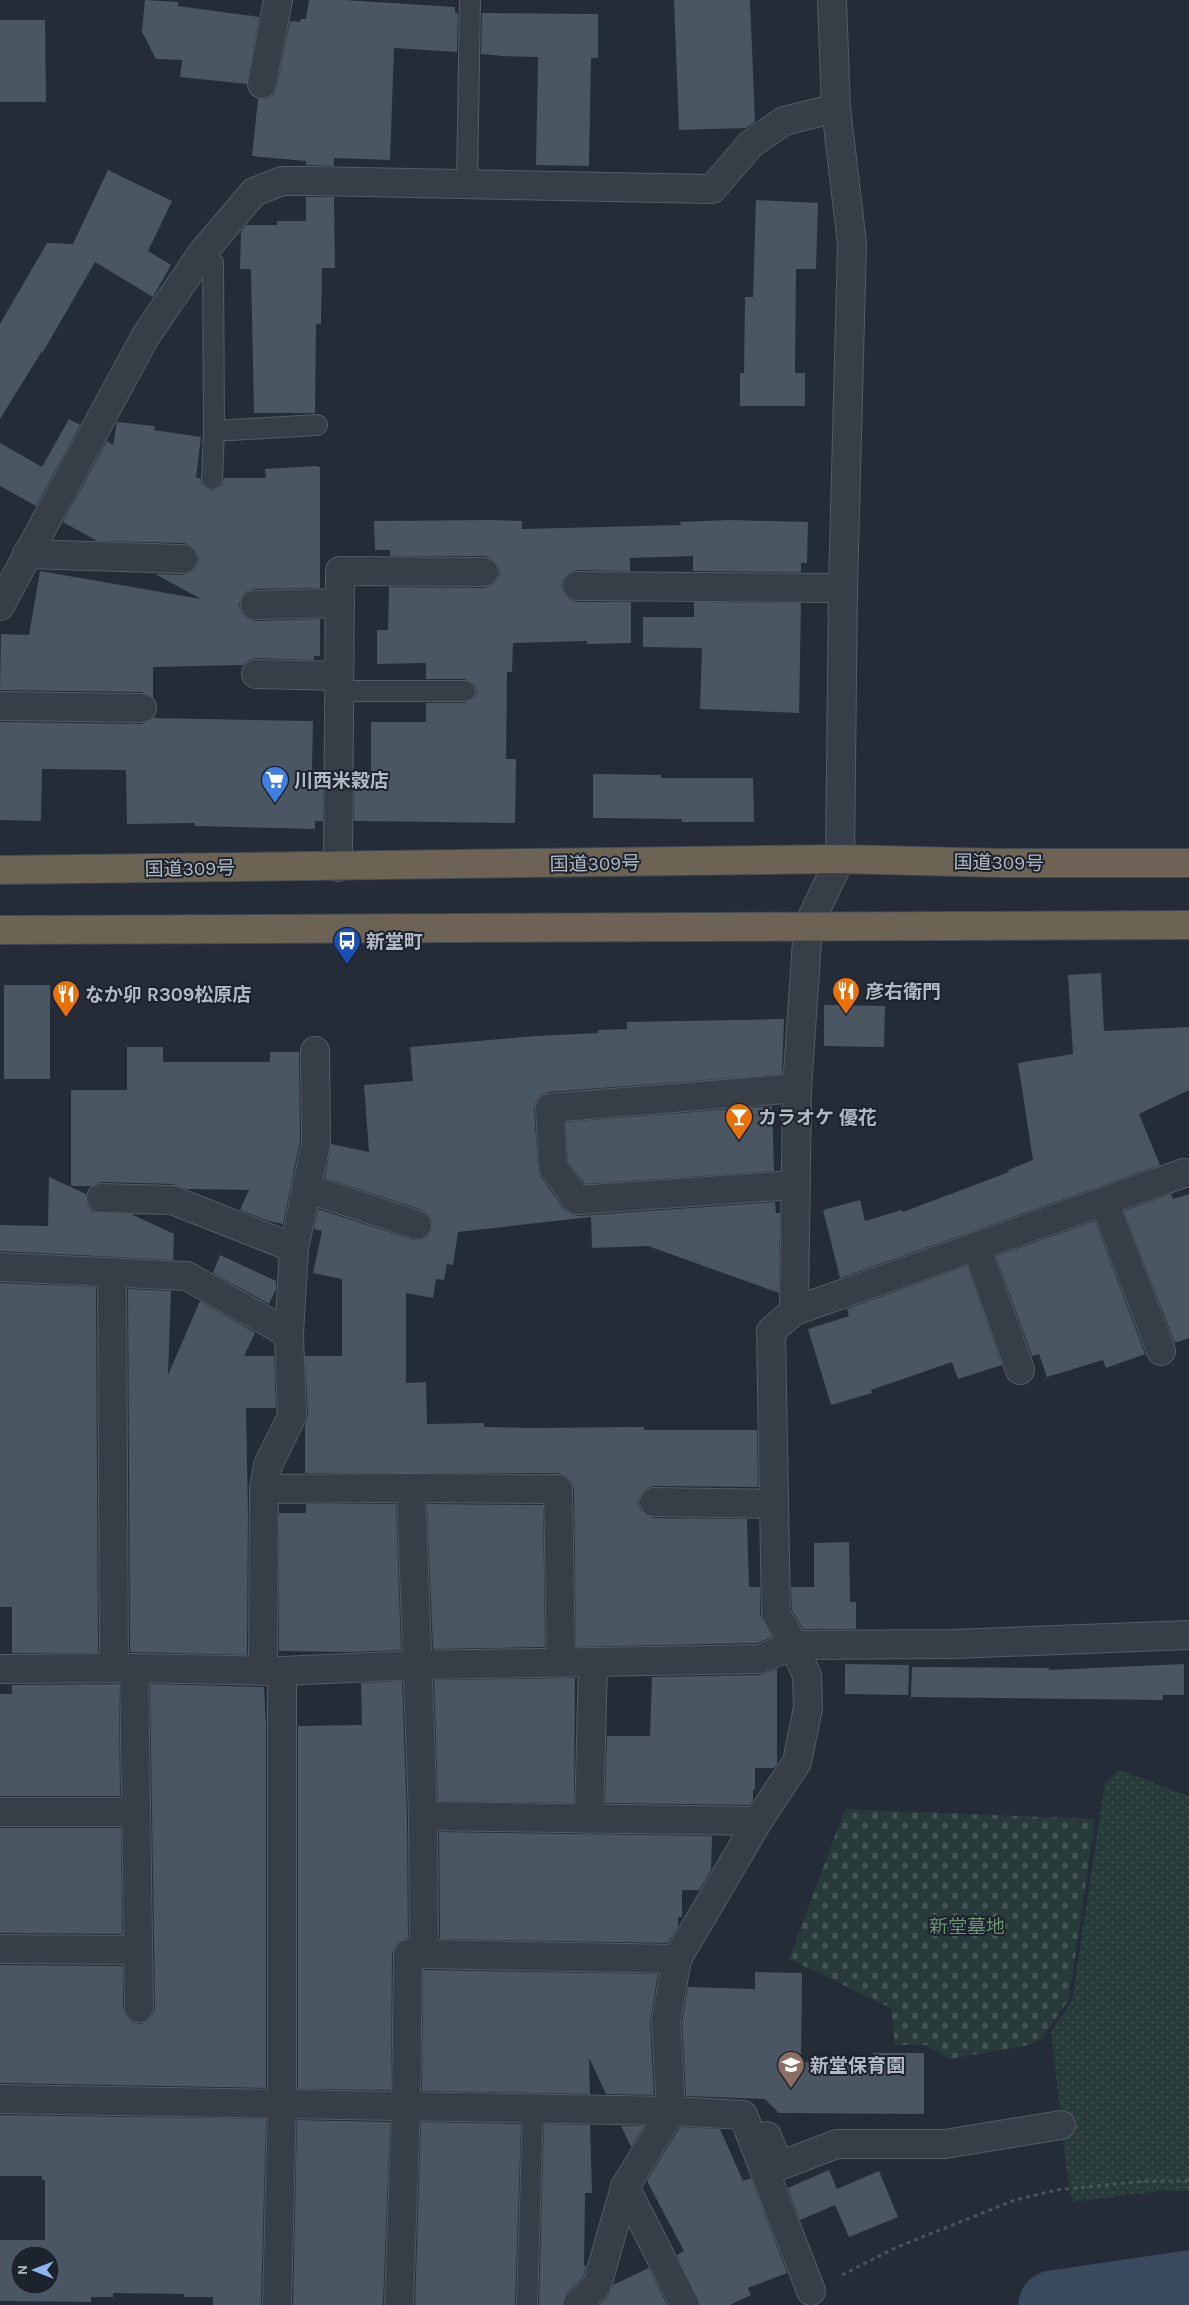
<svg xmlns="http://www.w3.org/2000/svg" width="1189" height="2305" viewBox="0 0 1189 2305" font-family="Karla,'Noto Sans JP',sans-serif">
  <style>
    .grass { fill: url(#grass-dots) }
    .cemetery { fill: url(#cemetery-stones) }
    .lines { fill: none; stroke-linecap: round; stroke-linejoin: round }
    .river { stroke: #394a5f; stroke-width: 69 }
    .building { fill: #4b5663; fill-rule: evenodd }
    .lane-casing { stroke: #545c65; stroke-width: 22 }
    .street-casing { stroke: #545c65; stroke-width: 30 }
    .highway-casing { stroke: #414952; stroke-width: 30 }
    .path { stroke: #465759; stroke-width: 3; stroke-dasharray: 4 4; stroke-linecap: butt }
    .lane { stroke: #363e48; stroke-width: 20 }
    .street { stroke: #363e48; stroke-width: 28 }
    .highway { stroke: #6d6354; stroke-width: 28 }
    .labels { text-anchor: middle; stroke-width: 4; stroke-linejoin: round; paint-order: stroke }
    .poi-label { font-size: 19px; font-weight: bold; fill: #b1b9c4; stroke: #1c232c; text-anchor: start }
    .street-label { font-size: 19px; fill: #b1b9c4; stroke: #1c232c }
    .park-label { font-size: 19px; fill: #6a9273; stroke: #1c232c }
  </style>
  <defs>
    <pattern id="grass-dots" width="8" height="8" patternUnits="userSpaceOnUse" patternTransform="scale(1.25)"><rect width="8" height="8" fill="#283a3a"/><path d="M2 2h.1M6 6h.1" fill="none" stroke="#455455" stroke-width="1.8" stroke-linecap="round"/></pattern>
    <pattern id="cemetery-stones" width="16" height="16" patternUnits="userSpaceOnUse" patternTransform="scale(1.25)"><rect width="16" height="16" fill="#283a3a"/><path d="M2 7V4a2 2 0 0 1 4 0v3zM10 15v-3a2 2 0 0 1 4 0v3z" fill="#455455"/></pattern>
  </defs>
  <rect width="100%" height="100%" fill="#232c37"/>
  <!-- grass -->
  <path class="grass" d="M 1119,1770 L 1189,1796 L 1189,2191 L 1160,2191 L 1072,2202 L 1066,2166 L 1051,2031 L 1072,2001 L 1105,1782 Z"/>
  <!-- cemetery -->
  <path class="cemetery" d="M 845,1809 L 1095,1819 L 1069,1999 L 1042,2039 L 1025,2046 L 949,2059 L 926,2045 L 895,2045 L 891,2008 L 789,1959 Z"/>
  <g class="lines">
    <!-- river -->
    <path class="river" d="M 1053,2305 L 1189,2285"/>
  </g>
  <!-- building -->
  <g class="building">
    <path d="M 145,0 L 178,2 L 178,6 L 259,17 L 247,84 L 180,77 L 182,60 L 156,59 L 142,32 Z"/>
    <path d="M 309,0 L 344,0 L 455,7 L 455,13 L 458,13 L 457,52 L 394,48 L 390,160 L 334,158 L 334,166 L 306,165 L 306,161 L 252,156 L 258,99 L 267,99 L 274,94 L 277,87 L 290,21 L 300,22 L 301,19 L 306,19 Z"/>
    <path d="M 674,0 L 750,0 L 755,122 L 746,128 L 679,130 Z"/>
    <path d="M 482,13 L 598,14 L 598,58 L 591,58 L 589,166 L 536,165 L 538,57 L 503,56 L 481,54 Z"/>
    <path d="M 0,20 L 45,20 L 46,102 L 0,102 Z"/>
    <path d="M 108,170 L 172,201 L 148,251 L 171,265 L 153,297 L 95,262 L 43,352 L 42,351 L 0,419 L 0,324 L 47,243 L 73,244 Z"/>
    <path d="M 306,197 L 334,197 L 335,268 L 322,268 L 321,324 L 316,324 L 315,413 L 254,413 L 251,269 L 240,269 L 241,232 L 246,225 L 277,225 L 277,221 L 306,221 Z"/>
    <path d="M 756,200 L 818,203 L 816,269 L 796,269 L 795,373 L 805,373 L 805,406 L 740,406 L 740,373 L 744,373 L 745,297 L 753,297 Z"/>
    <path d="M 69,419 L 80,425 L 36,506 L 0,486 L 0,443 L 42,467 Z"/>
    <path d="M 117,422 L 155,426 L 154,430 L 201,437 L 196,478 L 200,478 L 202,485 L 211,491 L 222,486 L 224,478 L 266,478 L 265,469 L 315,466 L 320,467 L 320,588 L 254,589 L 246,592 L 242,597 L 239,605 L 242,614 L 247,618 L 255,621 L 320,619 L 320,656 L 314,656 L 314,660 L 256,658 L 249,660 L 243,665 L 153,667 L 153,698 L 142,692 L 0,690 L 1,634 L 29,635 L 40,571 L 201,599 L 155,574 L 182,575 L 191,572 L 196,567 L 199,559 L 196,551 L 191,546 L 184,543 L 97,541 L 63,522 L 107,441 L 113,445 Z"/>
    <path d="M 492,520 L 522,521 L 522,529 L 681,525 L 680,522 L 728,520 L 808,522 L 807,563 L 801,563 L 801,572 L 693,571 L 693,556 L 630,558 L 630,571 L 577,570 L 569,573 L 563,579 L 561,586 L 564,594 L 570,600 L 577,602 L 631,602 L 631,643 L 587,644 L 587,641 L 513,643 L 512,672 L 507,672 L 506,759 L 516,759 L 515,823 L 354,821 L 354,771 L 371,772 L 371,722 L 426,722 L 426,703 L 465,703 L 475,697 L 477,691 L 475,685 L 465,679 L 426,679 L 426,663 L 377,664 L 377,630 L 388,630 L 389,587 L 484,588 L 492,585 L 497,580 L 500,573 L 497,564 L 492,559 L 485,556 L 390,556 L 390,550 L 375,550 L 374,521 Z"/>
    <path d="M 694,602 L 801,603 L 799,713 L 700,709 L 702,648 L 643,647 L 643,617 L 694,617 Z"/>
    <path d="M 153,718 L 313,721 L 312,770 L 323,771 L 323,821 L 315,821 L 315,829 L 195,826 L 195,823 L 127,824 L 126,770 L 42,769 L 41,821 L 0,820 L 0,722 L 142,724 Z"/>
    <path d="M 593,774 L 661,775 L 661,778 L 753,778 L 754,822 L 682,822 L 682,819 L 593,818 Z"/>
    <path d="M 1101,973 L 1104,1031 L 1189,1027 L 1189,1090 L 1139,1114 L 1160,1165 L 840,1278 L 823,1210 L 860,1200 L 865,1221 L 902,1210 L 903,1212 L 1009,1172 L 1008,1170 L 1033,1160 L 1018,1063 L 1073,1054 L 1068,975 Z"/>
    <rect x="4" y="985" width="46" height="94"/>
    <path d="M 824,1005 L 885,1006 L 884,1047 L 824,1046 Z"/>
    <path d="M 784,1019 L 782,1074 L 549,1092 L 541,1095 L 536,1101 L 534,1109 L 538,1168 L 540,1176 L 564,1209 L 571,1214 L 578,1216 L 775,1202 L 776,1213 L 780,1213 L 779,1293 L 648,1246 L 592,1248 L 591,1217 L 458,1232 L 453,1265 L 447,1264 L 444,1280 L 436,1279 L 433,1298 L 406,1293 L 406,1383 L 426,1382 L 427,1424 L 484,1423 L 484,1427 L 535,1428 L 644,1427 L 644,1430 L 757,1430 L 758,1487 L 654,1486 L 647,1488 L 641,1494 L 638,1502 L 640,1509 L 646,1515 L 653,1518 L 747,1519 L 749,1587 L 760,1587 L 760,1615 L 772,1637 L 757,1643 L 576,1647 L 574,1489 L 572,1482 L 566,1476 L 558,1473 L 305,1473 L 305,1426 L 308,1415 L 305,1356 L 342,1356 L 342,1279 L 313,1273 L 322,1231 L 314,1229 L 318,1209 L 413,1240 L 421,1240 L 427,1237 L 432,1229 L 432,1221 L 429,1215 L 422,1210 L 325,1178 L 331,1144 L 369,1152 L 364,1085 L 413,1081 L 410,1047 L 536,1036 L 598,1033 L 598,1030 L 627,1029 L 627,1022 Z"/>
    <path d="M 127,1047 L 163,1047 L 163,1062 L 270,1062 L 270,1052 L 299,1052 L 300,1141 L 283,1224 L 269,1221 L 240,1210 L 249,1190 L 186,1189 L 172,1184 L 101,1182 L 91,1186 L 71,1186 L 71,1090 L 127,1090 Z"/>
    <path d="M 772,1106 L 774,1171 L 585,1184 L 568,1162 L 566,1122 Z"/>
    <path d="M 49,1177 L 86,1194 L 87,1205 L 93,1212 L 131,1214 L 174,1234 L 173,1260 L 0,1251 L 0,1225 L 48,1226 Z"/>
    <path d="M 1171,1194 L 1173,1199 L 1189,1194 L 1189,1338 L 1175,1343 L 1124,1211 Z"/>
    <path d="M 1095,1221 L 1145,1354 L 1106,1368 L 1103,1360 L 1047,1377 L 1039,1354 L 1032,1356 L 996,1256 Z"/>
    <path d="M 220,1255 L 276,1281 L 276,1289 L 269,1304 L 213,1273 Z"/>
    <path d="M 967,1266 L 1002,1365 L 958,1379 L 952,1362 L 871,1390 L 872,1393 L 831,1405 L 808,1329 L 849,1316 L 847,1309 Z"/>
    <path d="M 0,1283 L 96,1287 L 98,1653 L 12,1653 L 12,1607 L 0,1607 Z"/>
    <path d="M 128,1289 L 171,1291 L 168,1375 L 200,1301 L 255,1333 L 244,1356 L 274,1356 L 276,1408 L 246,1408 L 248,1513 L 247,1655 L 130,1652 Z"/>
    <path d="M 306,1504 L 396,1504 L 401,1650 L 352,1652 L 279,1651 L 279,1513 L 306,1513 Z"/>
    <path d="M 427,1504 L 543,1505 L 545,1647 L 433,1649 Z"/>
    <path d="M 849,1542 L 850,1602 L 856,1602 L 856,1629 L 803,1629 L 792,1610 L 791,1587 L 814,1587 L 814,1543 Z"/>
    <path d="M 845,1664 L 909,1665 L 908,1695 L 845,1694 Z"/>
    <path d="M 1184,1664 L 1184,1695 L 1163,1695 L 1163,1700 L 911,1697 L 912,1667 L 1049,1668 L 1049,1670 Z"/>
    <path d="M 777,1669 L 777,1764 L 774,1768 L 755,1768 L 755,1790 L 753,1790 L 753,1800 L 750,1805 L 605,1803 L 607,1736 L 650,1736 L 652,1677 L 760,1675 Z"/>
    <path d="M 575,1678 L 574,1803 L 438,1801 L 434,1680 Z"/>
    <path d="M 402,1681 L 407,1816 L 408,1938 L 400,1941 L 394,1947 L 392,1954 L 391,2090 L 298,2089 L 298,1726 L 362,1725 L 361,1683 Z"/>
    <path d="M 119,1684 L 120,1796 L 0,1796 L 0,1694 L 12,1694 L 12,1685 Z"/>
    <path d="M 150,1684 L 264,1687 L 266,1726 L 266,2088 L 0,2083 L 0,1965 L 123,1966 L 123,2008 L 126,2016 L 132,2022 L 140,2024 L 147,2021 L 153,2015 L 155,2008 Z"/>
    <path d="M 0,1828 L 121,1828 L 122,1934 L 0,1933 Z"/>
    <path d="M 439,1832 L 712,1836 L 711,1870 L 699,1890 L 682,1890 L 682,1917 L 678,1917 L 678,1927 L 668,1943 L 440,1939 Z"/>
    <path d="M 423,1970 L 658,1974 L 650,2022 L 654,2095 L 606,2094 L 589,2058 L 590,2094 L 422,2091 Z"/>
    <path d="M 755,1972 L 802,1973 L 801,2062 L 873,2063 L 873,2053 L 924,2053 L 924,2114 L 779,2113 L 765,2099 L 686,2096 L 682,2022 L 688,1987 L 755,1989 Z"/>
    <path d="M 0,2115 L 266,2119 L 261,2305 L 213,2305 L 213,2297 L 184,2297 L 184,2294 L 113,2293 L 113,2297 L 91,2297 L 91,2302 L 0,2301 L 0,2240 L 45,2240 L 45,2180 L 42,2180 L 42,2176 L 0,2176 ZM 20,2255 L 50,2255 L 50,2285 L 20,2285 Z"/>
    <path d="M 297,2120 L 390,2122 L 383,2305 L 293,2305 Z"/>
    <path d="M 421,2122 L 521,2124 L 515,2305 L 415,2305 Z"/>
    <path d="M 544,2124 L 590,2125 L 592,2193 L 585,2193 L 584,2265 L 586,2266 L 583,2277 L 566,2294 L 562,2305 L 539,2305 Z"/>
    <path d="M 621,2126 L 644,2126 L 631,2147 Z"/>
    <path d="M 680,2127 L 720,2129 L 743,2181 L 751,2178 L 787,2273 L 748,2288 L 751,2295 L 730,2305 L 700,2305 L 677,2255 L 684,2251 L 647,2181 Z"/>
    <path d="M 829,2170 L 837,2189 L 879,2171 L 898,2217 L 849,2237 L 835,2205 L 800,2220 L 788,2188 Z"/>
    <path d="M 649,2268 L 667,2305 L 599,2305 L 608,2296 L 613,2285 Z"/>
  </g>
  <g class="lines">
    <defs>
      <g id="lane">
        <path d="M 467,184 L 470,0"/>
        <path d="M 203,252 L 213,263 L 214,431 L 212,479"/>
        <path d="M 214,431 L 317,425"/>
        <path d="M 339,691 L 465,691"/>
        <path d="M 527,2305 L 533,2108"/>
      </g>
      <g id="street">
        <path d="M 262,84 L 278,0"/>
        <path d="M 27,554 L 183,559"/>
        <path d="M 577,586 L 843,588"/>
        <path d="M 255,605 L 340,603"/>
        <path d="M 0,606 L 145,337 L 203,252 L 254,192 L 282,181 L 311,181 L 712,189 L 751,144 L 784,121 L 836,108"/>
        <path d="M 256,674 L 339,676"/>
        <path d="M 0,706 L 142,708"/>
        <path d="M 338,867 L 340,571 L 484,572"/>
        <path d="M 794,1185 L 577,1200 L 553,1167 L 550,1108 L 797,1088"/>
        <path d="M 306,1188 L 417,1225"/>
        <path d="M 101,1198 L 172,1200 L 294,1248"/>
        <path d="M 1104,1201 L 1161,1351"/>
        <path d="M 976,1246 L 1020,1370"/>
        <path d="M 0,1267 L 187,1276 L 289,1334"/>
        <path d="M 112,1273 L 114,1668"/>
        <path d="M 794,1311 L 1184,1173"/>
        <path d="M 411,1488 L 558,1489 L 561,1663"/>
        <path d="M 264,1489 L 411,1488 L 423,1816 L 424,1954 L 408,1954 L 406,2104 L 399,2305"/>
        <path d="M 654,1502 L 774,1504"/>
        <path d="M 134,1668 L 139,2008"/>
        <path d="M 0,1669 L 134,1668 L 282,1671 L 417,1665 L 760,1659 L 794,1645 L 954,1644 L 1189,1635"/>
        <path d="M 263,1671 L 264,1489 L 268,1465 L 292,1416 L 289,1334 L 294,1248 L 316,1143 L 315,1051"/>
        <path d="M 0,1812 L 136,1812"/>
        <path d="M 423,1816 L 758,1821"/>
        <path d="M 589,1819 L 593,1662"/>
        <path d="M 0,1949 L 138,1950"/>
        <path d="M 424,1954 L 677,1959"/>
        <path d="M 0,2099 L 671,2111 L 666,2021 L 677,1959 L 758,1821 L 797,1762 L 808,1708 L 807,1676 L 794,1645 L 776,1614 L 771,1331 L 794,1311 L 797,1088 L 808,926 L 840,859 L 843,588 L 852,244 L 836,108 L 832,0"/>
        <path d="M 767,2136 L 779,2166 L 837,2144 L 945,2144 L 1061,2125"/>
        <path d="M 625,2187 L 685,2305"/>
        <path d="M 277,2305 L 282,2102 L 282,1671"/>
        <path d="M 577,2305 L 597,2285 L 625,2187 L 671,2111 L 743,2115 L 811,2291"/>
      </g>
      <g id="highway">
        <path d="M 0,870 L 840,859 L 1000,863 L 1189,863"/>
        <path d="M 0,930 L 1189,925"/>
      </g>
    </defs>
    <!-- lane casing -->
    <use href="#lane" class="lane-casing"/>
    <!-- street casing -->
    <use href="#street" class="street-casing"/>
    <!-- highway casing -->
    <use href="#highway" class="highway-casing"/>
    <!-- path -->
    <path class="path" d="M 842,2275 L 895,2248 L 1015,2200 L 1056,2190 L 1146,2181 L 1189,2181"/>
    <!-- lane -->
    <use href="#lane" class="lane"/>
    <!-- street -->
    <use href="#street" class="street"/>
    <!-- highway -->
    <use href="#highway" class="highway"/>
  </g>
  <!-- icons -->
  <defs>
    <symbol id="supermarket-pin" viewBox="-11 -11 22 30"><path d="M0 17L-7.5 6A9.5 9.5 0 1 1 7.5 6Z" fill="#3f7fe0" stroke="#1c232c"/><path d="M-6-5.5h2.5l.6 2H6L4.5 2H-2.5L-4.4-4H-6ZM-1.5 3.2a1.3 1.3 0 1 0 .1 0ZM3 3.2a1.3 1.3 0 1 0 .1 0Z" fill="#fff"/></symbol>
    <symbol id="bus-pin" viewBox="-11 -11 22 30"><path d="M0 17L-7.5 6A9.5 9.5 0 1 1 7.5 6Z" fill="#1a4fb4" stroke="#1c232c"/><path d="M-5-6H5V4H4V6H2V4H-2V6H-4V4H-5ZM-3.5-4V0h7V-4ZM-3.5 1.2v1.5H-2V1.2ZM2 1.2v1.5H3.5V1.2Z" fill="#fff"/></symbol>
    <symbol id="restaurant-pin" viewBox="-11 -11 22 30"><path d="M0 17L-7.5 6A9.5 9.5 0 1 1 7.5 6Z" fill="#e8710a" stroke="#1c232c"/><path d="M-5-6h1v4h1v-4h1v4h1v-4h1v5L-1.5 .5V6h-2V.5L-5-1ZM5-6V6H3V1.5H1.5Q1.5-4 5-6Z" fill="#fff"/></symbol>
    <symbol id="bar-pin" viewBox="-11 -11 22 30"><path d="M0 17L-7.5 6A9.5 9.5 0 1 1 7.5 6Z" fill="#e8710a" stroke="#1c232c"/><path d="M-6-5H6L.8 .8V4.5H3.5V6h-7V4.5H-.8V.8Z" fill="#fff"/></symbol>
    <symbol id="school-pin" viewBox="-11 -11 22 30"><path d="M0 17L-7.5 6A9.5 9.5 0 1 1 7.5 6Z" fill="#8d6e63" stroke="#1c232c"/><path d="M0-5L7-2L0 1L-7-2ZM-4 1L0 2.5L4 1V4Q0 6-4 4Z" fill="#fff"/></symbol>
  </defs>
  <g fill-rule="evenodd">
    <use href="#supermarket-pin" x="259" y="764" width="32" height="43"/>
    <use href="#bus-pin" x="331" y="925" width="32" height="43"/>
    <use href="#restaurant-pin" x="830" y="975" width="32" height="43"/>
    <use href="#restaurant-pin" x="50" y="978" width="32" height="43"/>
    <use href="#bar-pin" x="723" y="1101" width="32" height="43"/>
    <use href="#school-pin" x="775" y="2049" width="32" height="43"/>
  </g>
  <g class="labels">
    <!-- poi labels -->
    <g class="poi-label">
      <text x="294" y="787">川西米穀店</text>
      <text x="366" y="948">新堂町</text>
      <text x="865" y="998">彦右衛門</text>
      <text x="85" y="1001">なか卯 R309松原店</text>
      <text x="758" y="1124">カラオケ 優花</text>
      <text x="810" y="2072">新堂保育園</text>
    </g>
    <!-- street labels -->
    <g class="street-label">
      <text transform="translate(999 862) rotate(1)" y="7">国道309号</text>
      <text transform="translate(595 863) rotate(-1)" y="7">国道309号</text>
      <text transform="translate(190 868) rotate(-1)" y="7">国道309号</text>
    </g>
    <!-- park labels -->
    <g class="park-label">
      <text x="967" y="1933">新堂墓地</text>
    </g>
  </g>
  <!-- north arrow -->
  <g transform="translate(35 2270) rotate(270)"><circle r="24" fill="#1c232c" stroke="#585f69"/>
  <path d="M0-4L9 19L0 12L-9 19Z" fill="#8cb4ee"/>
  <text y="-8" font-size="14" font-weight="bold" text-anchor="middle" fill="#b1b9c4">N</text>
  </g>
</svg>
